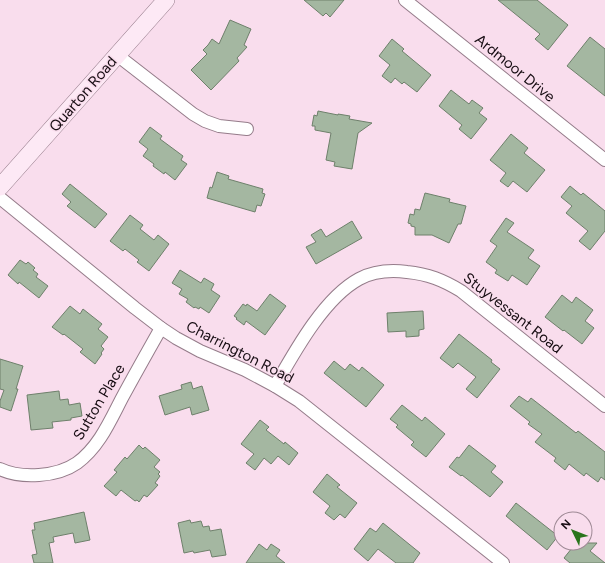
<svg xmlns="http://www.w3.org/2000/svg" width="605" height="563" font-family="Figtree,sans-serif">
<rect width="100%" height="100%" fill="#f9dded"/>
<g fill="#a4b7a1" stroke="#6e806b">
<path d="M304 0H344L330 17 326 13 323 16Z"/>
<path d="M498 0H537L568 25 548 50 535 39 540 34Z"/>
<path d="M230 20 251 29 244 45 247 47 237 58 239 61 211 90 191 70 207 54 203 50 208 45 212 39 219 44Z"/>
<path d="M590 37 605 49V96L567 66Z"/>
<path d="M392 39 404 49 402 51 431 75 417 92 404 82 402 84 395 78 391 83 382 76 390 65 379 56Z"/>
<path d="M451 90 469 104 472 100 483 108 479 113 487 119 471 139 459 129 462 125 439 106Z"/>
<path d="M318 111 338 115V114L350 116 349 119 372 123 358 133 352 169 334 166 335 162 326 160 331 133 315 130V126H312L314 115 317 116Z"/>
<path d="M150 127 162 136 160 139 183 156 181 160 187 164 175 180 165 172 164 174 153 166 154 164 143 156 148 149 139 142Z"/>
<path d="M511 134 528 148 524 153 545 170 527 192 513 181 508 187 500 181 506 173 490 160Z"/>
<path d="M217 172 229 176 228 179 263 189 262 193 265 194 261 206 257 205 255 212 207 198 210 187 212 188Z"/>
<path d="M70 184 107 214 95 228 67 206 71 202 62 194Z"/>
<path d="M570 186 581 195 583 193 605 211V231L590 250 579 241 588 231 566 213 572 206 561 197Z"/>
<path d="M425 193 450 199 449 202 466 206 461 224H458L449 243 432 235H415V227L411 226V224L408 223 410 214 414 215 415 209 420 210Z"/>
<path d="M130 215 143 225 140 229 154 240 158 235 169 244 149 271 137 262 139 260 125 249 123 251 110 241Z"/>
<path d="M506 218 514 223 507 232 534 250 528 258 540 266 527 285 512 275 508 281 495 273 497 270 486 262 497 246 490 241Z"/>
<path d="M352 221 362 238 316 264 306 247 316 242 311 235 321 229 326 237Z"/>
<path d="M20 260 26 264 28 262 35 268 33 270 38 274 36 277 48 286 39 298 19 282 18 284 8 275Z"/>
<path d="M180 270 201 283 204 278 214 284 211 290 220 296 209 313 200 307 199 309 195 307 194 308 186 302 188 299 179 294 182 289 172 283Z"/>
<path d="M270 294 286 306 265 335 246 321 244 325 236 319 237 318 234 316 243 304 246 306 247 304 257 311Z"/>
<path d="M562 295 572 303 576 297 593 310 585 321 594 328 582 344 564 330 563 331 545 317Z"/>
<path d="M70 306 80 314 83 309 102 324 98 329 108 337 101 346 104 349 101 353 102 354 95 364 80 352 83 349 64 334 63 335 52 327Z"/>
<path d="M423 311 424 329 419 330V336L406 337V331L388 332 387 313Z"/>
<path d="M459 334 492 360 491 362 500 369 477 398 466 389 476 377 458 363 453 368 440 358Z"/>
<path d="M0 359 23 366 16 389H18L11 411 0 407V401L4 390 0 389Z"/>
<path d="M334 361 345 370 350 364 359 371 362 367 384 385 366 407 324 373Z"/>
<path d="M191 382 193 389 202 386 209 410 192 415 190 407 165 415 159 396 182 389 181 385Z"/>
<path d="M59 391 60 400 68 399 69 405 80 403 82 416 71 418V420L52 422 53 428 31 430 27 395Z"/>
<path d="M519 396 528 402 531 398 576 433 578 431 605 452V480L601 477 598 482 586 473 584 476 569 464 565 470 554 461 556 458 535 442 542 434 528 424 530 422 510 406Z"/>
<path d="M402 405 422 421 425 417 445 434 426 457 411 445 414 442 396 427 398 425 390 419Z"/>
<path d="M260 420 269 427 266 430 284 444 285 442 298 453 289 465 278 456 271 464 264 458 255 470 246 463 254 454 241 444Z"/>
<path d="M139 445 143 449 145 447 160 460 154 467 160 472 158 474 160 476 155 483 158 485 147 497 144 495 139 502 137 500 135 501 121 490 116 496 104 486 117 472 114 470 125 457 127 459Z"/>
<path d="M469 445 496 466 491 472 503 482 490 497 462 475 461 476 449 467 457 457 459 458Z"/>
<path d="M327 474 340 485 337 487 357 503 345 518 340 514 334 520 325 513 330 506 313 492Z"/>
<path d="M516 503 558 536 547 550 506 516Z"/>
<path d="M84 512 90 540 75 543 73 533 53 537 54 542 49 543 53 563H34L32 555 37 554 32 530H35L34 523Z"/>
<path d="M190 520 191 523 201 521 203 527 209 526 210 531 221 529 226 555 212 557 210 550 194 553 193 551 184 553 178 523Z"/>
<path d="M383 523 420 553 413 563H396L378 549 368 561 354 549 370 528 376 532Z"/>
<path d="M576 543H597L590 551 605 563H570L564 558Z"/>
<path d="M259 544 267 550 271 544 280 550 276 556 285 563H246Z"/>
</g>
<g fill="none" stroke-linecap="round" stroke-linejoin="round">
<defs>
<g id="street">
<path d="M405 0 605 160"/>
<path d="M117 55 193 114 205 121 219 126 247 129"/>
<path d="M0 198 135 308 161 328 176 338 200 351 245 370 275 386 299 401 503 563"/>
<path d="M275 386C295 351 324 298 359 279 374 271 391 270 407 272 428 274 443 280 461 291L605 406"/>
<path d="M0 469C21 479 57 477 77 463 99 447 110 421 122 398 135 374 148 351 161 328"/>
</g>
<path id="secondary" d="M0 187 166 0"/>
</defs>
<use href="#street" stroke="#957c8a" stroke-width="14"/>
<use href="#secondary" stroke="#957c8a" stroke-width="18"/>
<use href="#street" stroke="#fff" stroke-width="12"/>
<use href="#secondary" stroke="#fde9f5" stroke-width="17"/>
</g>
<g text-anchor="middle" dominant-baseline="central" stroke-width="3" stroke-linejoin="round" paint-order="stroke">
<g font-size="15" fill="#160c12" stroke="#f9dded">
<text transform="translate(515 68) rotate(39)">Ardmoor Drive</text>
<text transform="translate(83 94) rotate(-49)">Quarton Road</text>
<text transform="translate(513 313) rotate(38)">Stuyvessant Road</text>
<text transform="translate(240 352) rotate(27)">Charrington Road</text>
<text transform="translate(99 402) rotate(-59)">Sutton Place</text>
</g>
</g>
<g transform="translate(573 531) rotate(313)"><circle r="19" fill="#f9dded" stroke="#9e8995"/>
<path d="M0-3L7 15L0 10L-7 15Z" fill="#29751c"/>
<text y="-6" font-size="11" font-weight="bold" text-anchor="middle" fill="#160c12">N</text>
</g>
</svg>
